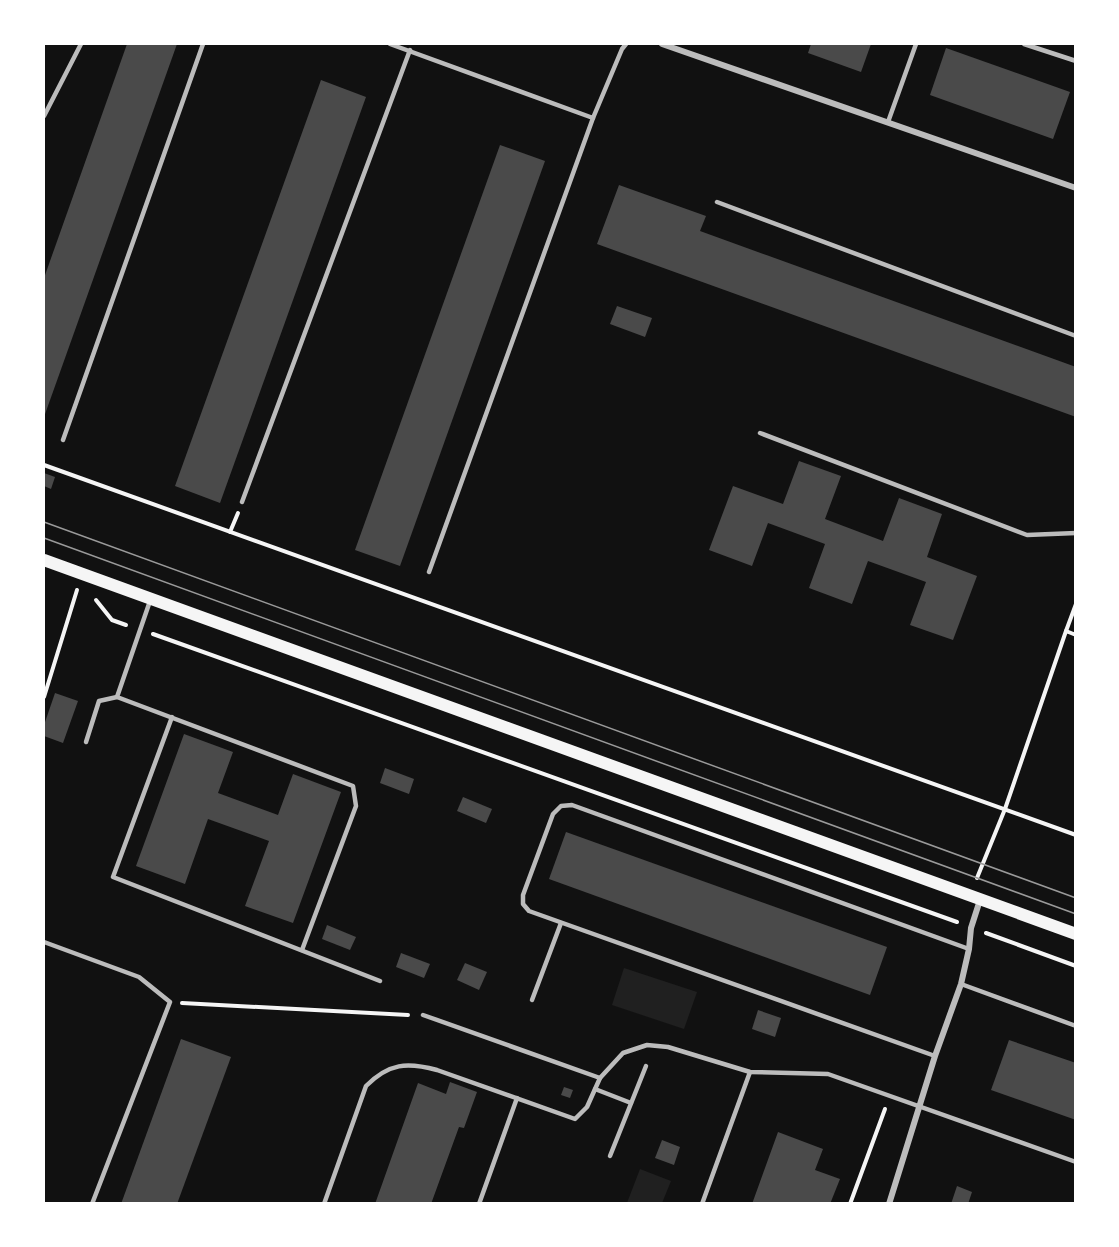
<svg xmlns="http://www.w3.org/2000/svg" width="1119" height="1247" font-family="'Golos Text',sans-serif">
<rect width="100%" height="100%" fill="#111"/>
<g fill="#202020">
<path d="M624 968 697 992 684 1029 612 1005Z"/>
<path d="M640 1169 671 1181 662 1203H627Z"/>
</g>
<g fill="#4a4a4a">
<path d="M127 44H177L44 417V278Z"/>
<path d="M811 44H871L861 72 808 53Z"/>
<path d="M946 48 1070 92 1053 139 930 95Z"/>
<path d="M321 80 366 97 220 503 175 486Z"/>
<path d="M500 145 545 161 400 566 355 550Z"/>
<path d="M619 185 706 216 700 231 1076 367V417L597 244Z"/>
<path d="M617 306 652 318 645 337 610 324Z"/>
<path d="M799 461 841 476 825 519 883 541 899 498 942 514 927 557 977 576 953 640 910 625 926 582 868 561 852 604 809 588 825 544 768 523 752 566 709 550 733 486 783 504Z"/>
<path d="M44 473 55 477 51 489 44 486Z"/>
<path d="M55 693 78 701 63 743 44 736V725Z"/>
<path d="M184 734 233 752 218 793 278 815 293 774 341 792 293 923 245 906 269 841 208 819 185 884 136 866Z"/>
<path d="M385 768 414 779 409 794 380 783Z"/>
<path d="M463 797 492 809 486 823 457 811Z"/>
<path d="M566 832 887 947 870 995 549 879Z"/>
<path d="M327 925 356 937 350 950 322 939Z"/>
<path d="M401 953 430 964 424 978 396 967Z"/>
<path d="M465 963 487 972 479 990 457 980Z"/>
<path d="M758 1010 781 1018 775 1037 752 1029Z"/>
<path d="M181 1039 231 1057 177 1204H121Z"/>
<path d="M1009 1040 1076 1063V1120L991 1090Z"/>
<path d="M450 1082 477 1092 464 1128 459 1127 431 1204H375L418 1083 446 1094Z"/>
<path d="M564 1087 573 1090 570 1098 561 1095Z"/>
<path d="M778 1132 823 1149 815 1170 840 1179 830 1204H752Z"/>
<path d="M662 1140 680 1147 674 1165 655 1158Z"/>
<path d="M957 1186 972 1192 968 1204H951Z"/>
</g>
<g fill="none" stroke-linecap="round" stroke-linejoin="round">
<g stroke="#f5f5f5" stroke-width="4">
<path d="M44 465 1076 835"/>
<path d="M230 532 238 513"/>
<path d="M96 600 112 620 126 625"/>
<path d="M1066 631 1076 604"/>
<path d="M153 634 957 922"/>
<path d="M44 697 77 590"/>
<path d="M977 878 1005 809 1066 631 1076 635"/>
<path d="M986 933 1076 966"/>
<path d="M182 1003 408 1015"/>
<path d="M850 1204 885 1109"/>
</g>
<g stroke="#bcbcbc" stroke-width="4.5">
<path d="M390 44 593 118 622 49 626 44"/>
<path d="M1024 44 1076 61"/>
<path d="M44 116 81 44"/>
<path d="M888 122 916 44"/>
<path d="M717 202 1076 336"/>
<path d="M760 433 1027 535 1076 533"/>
<path d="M63 440 203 44"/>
<path d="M242 502 410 50"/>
<path d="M429 572 593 118"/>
<path d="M150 601 117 697 353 786 356 806 302 950"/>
<path d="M172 717 113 877 380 981"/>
<path d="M86 742 99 701 117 697"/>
<path d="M44 942 139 977 170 1002 92 1204"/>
<path d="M961 984 1076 1026"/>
<path d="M532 1000 561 923"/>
<path d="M423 1015 600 1078"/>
<path d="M935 1056 529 911 523 904V895L553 814 561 806 572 805 969 949"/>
<path d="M595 1089 631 1103"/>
<path d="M610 1156 646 1066"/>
<path d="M324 1204 366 1086C389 1063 407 1062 437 1070L575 1119 587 1107 600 1078 623 1053 647 1045 668 1047 750 1072 828 1074 1076 1162"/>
<path d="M479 1204 517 1098"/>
<path d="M702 1204 750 1072"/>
</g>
<g stroke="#bcbcbc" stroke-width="6">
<path d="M662 44 1076 188"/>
<path d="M889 1204 935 1056 961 984 969 949 971 928 980 900"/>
</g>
<path stroke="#f5f5f5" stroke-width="12" d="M44 560 1076 934"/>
<g stroke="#9a9a9a" stroke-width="1.5">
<path d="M44 522 1076 898"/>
<path d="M44 538 1076 914"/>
</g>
</g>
<rect width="1119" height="1247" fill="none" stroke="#ffffff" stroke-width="90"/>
</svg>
